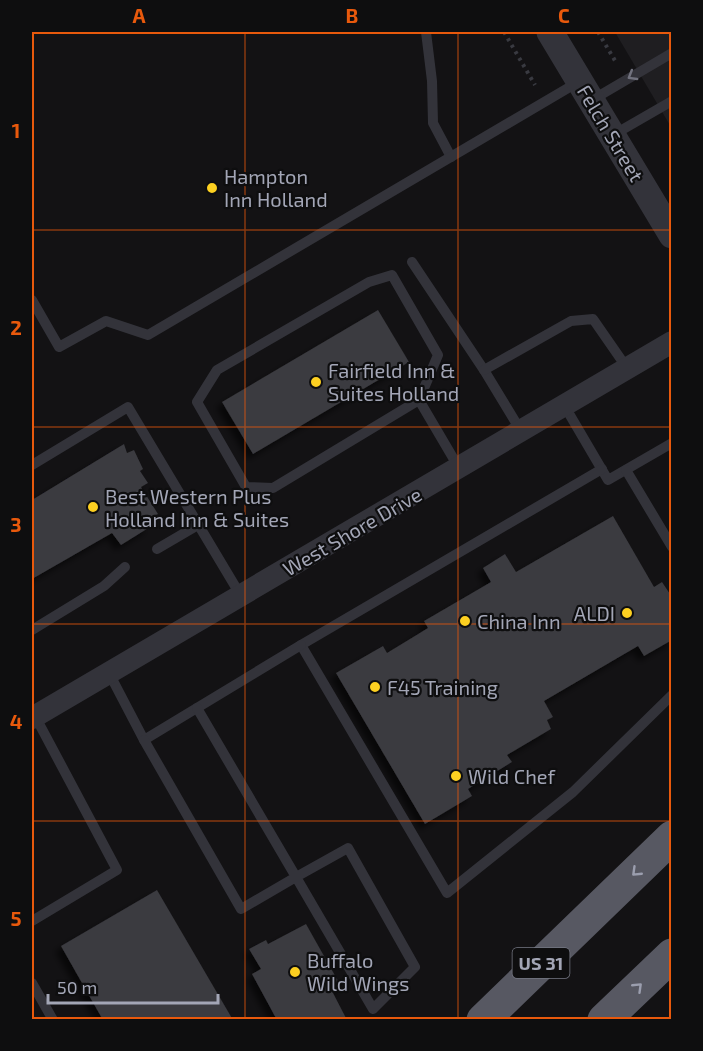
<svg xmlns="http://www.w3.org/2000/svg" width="703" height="1051" font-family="'Exo 2',sans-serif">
<defs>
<filter id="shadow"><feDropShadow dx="-5.5" dy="5.5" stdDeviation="3" flood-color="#0009"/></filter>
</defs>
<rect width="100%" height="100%" fill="#131214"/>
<path fill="#1f1e21" d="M615 32H671V127Z"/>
<g fill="#3a3a3f" filter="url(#shadow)">
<path d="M378 310 409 362 253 454 222 402Z"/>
<path d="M124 444 127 453 134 450 143 469 140 471 148 483 141 487 158 514 144 520 150 527 121 545 112 533 32 579V500Z"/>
<path d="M613 516 654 587 662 582 672 597V640L644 656 638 646 544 701 553 717 547 720 551 729 507 755 512 762 468 789 472 796 425 824 336 673 383 646 387 653 428 628 424 621 491 582 483 568 505 554 516 572Z"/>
<path d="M157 890 233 1020H103L61 946Z"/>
<path d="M306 924 342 988 333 993 347 1020H277L252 974 261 969 249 949 266 940 268 944Z"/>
</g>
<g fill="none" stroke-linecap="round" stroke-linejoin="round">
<g stroke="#393a41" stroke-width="4" stroke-dasharray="3 4.5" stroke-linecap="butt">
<path d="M504 32 535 85"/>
<path d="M598 32 617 64"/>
</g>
<g stroke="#33333a" stroke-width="10">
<path d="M426 32 432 81 433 123 451 157"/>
<path d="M592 100 672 53"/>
<path d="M613 135 672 101"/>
<path d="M412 262 484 370 521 431"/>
<path d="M32 300 59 347 106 321 148 335 580 81"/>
<path d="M484 370 571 321 593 319 627 368"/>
<path d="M419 400 273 488 246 487 197 402 217 370 369 282 392 275 438 355 419 400 459 468"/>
<path d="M564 405 608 480 672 443"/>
<path d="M32 465 128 407 241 596"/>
<path d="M602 469 301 645 447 893 573 792 672 695"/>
<path d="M626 470 672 547"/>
<path d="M157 549 198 525"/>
<path d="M32 630 104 586 125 567"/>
<path d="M109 673 144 740 301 645"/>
<path d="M144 740 241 909 296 877 373 1009 415 967 348 848 296 877 197 708"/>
<path d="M32 921 117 870 35 716"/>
<path d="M32 983 53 1020"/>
</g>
<path stroke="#33333a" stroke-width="22" d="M32 718 672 342"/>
<path stroke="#33333a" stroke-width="27" d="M550 32 672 235"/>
<g stroke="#575862" stroke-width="33">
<path d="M483 1020 672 837"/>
<path d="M604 1020 672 955"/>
</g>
</g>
<defs><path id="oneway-chevron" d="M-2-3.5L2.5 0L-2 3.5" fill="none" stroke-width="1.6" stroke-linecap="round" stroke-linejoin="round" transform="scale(1.5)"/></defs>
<use stroke="#71727e" href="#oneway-chevron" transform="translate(632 76) rotate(149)"/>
<g stroke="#9b9eae">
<use href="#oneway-chevron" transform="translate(636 872) rotate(136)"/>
<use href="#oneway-chevron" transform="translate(638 987) rotate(-44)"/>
</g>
<path fill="none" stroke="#e8590c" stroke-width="1.5" stroke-opacity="0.55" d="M245 32V1020M458 32V1020M32 230H672M32 427H672M32 624H672M32 821H672"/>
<g fill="#fdd021" stroke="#0e0e0f" stroke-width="2">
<circle cx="212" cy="188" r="6"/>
<circle cx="316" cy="382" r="6"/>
<circle cx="93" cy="507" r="6"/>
<circle cx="627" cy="613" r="6"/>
<circle cx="465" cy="621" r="6"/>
<circle cx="375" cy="687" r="6"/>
<circle cx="456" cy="776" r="6"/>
<circle cx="295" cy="972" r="6"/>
</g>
<g text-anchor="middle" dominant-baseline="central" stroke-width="4.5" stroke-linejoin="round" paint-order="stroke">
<rect fill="#0e0e0f" stroke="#767884" stroke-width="1.5" x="512.5" y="948" width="57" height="30" rx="4.5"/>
<g font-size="18" font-weight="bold" fill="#a3a6b6">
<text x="541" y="963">US 31</text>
</g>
<g font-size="20" fill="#a3a6b6" stroke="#0e0e0f">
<text transform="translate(611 133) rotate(59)">Felch Street</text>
<text transform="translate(352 531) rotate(-30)">West Shore Drive</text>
</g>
<g font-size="20" fill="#a3a6b6" stroke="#0e0e0f" text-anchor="start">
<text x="224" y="176">Hampton<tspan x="224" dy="23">Inn Holland</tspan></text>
<text x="328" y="370">Fairfield Inn &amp;<tspan x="328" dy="23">Suites Holland</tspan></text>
<text x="105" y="496">Best Western Plus<tspan x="105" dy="23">Holland Inn &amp; Suites</tspan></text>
<text x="615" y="613" text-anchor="end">ALDI</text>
<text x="477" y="621">China Inn</text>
<text x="387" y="687">F45 Training</text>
<text x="468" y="776">Wild Chef</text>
<text x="307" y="960">Buffalo<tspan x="307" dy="23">Wild Wings</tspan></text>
</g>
</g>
<rect width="703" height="1051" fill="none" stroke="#0e0e0f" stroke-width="66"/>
<path d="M48 994v9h170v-9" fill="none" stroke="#a3a6b6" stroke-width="3"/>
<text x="57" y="994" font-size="18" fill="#a3a6b6" stroke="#0e0e0f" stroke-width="4.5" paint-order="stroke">50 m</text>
<rect x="33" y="33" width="637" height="985" fill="none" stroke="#e8590c" stroke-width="2"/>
<g font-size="20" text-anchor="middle" font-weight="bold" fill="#e8590c">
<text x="139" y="23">A</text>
<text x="352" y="23">B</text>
<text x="564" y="23">C</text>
<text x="16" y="138">1</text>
<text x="16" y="335">2</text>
<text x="16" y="532">3</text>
<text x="16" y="729">4</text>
<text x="16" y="926">5</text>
</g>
</svg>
